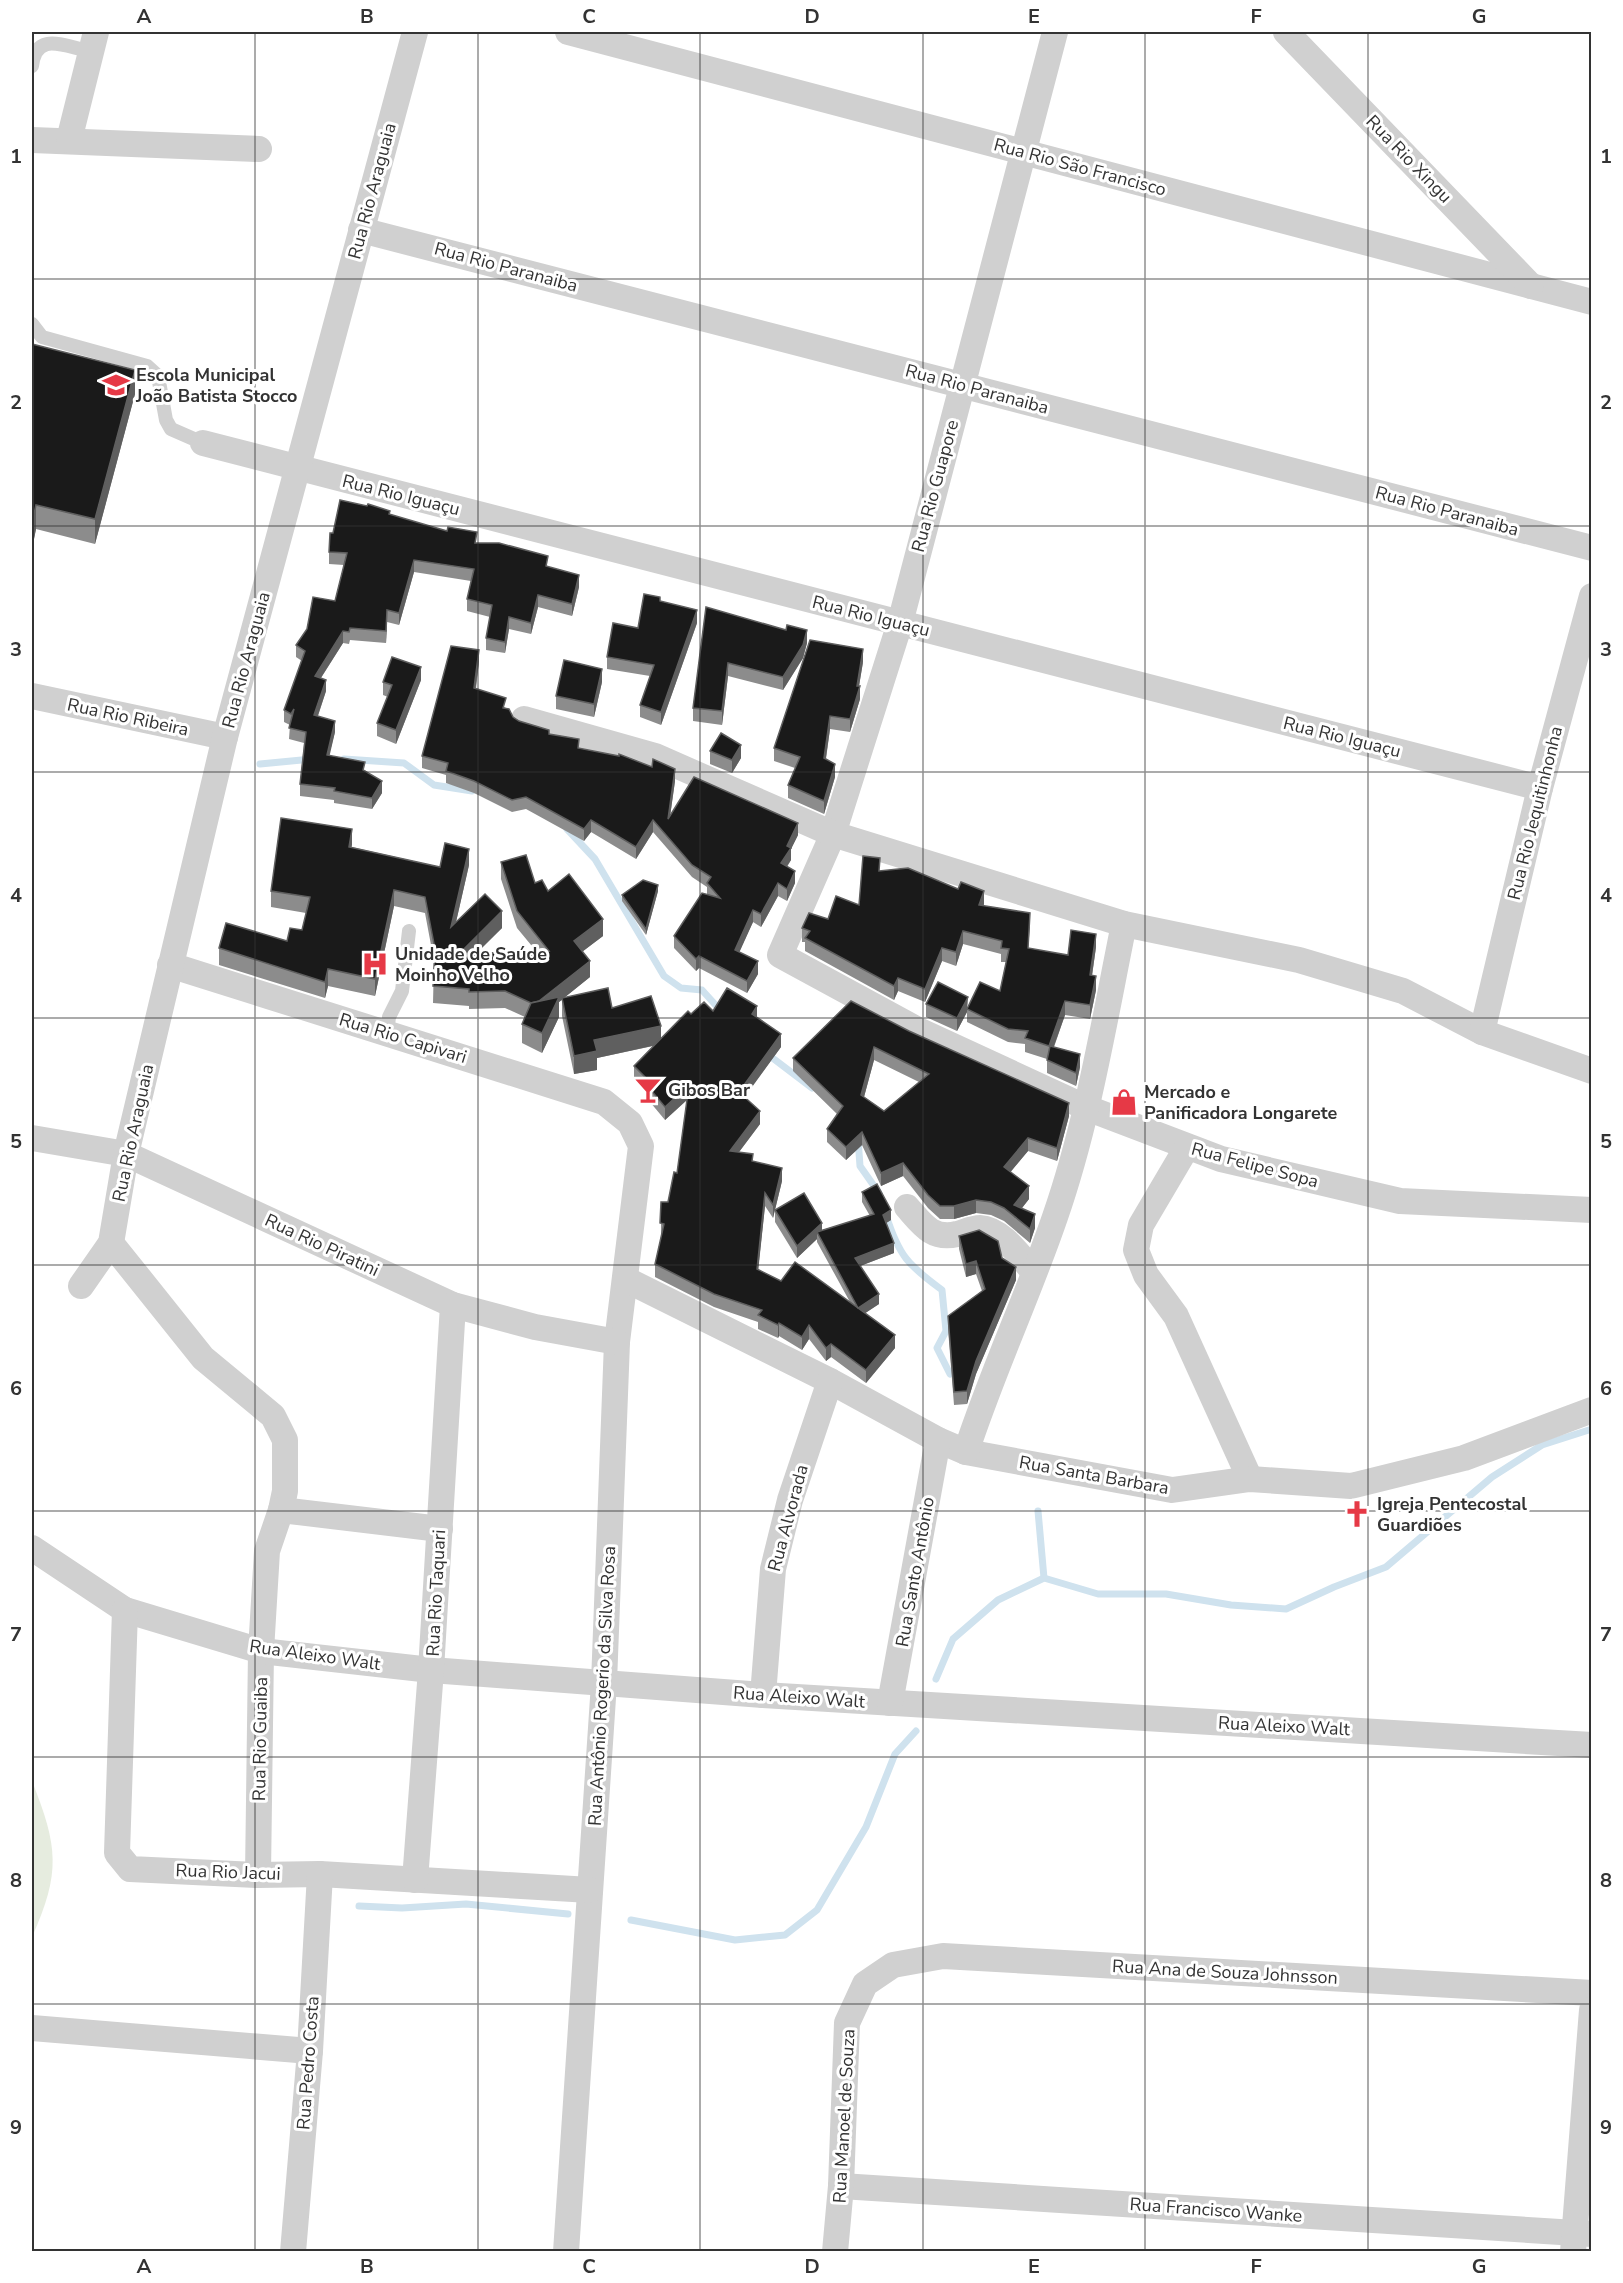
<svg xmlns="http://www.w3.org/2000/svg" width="1623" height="2283" font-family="'Nunito Sans',sans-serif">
<rect width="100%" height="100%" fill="#fff"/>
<path fill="#e6ecdf" d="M32 1781C58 1847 61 1872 32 1937Z"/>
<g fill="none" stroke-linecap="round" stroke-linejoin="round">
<g stroke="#cfe2ee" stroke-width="7">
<path d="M344 759 404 763 434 785 472 791"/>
<path d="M260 764 312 759"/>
<path d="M567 829 595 859 664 976 681 988 702 990 721 1011"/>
<path d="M766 1053 812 1088"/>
<path d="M858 1139 860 1166 879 1193"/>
<path d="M886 1215C899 1256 908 1265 942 1290L946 1331 937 1348 950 1374"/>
<path d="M1038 1511 1044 1578"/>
<path d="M936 1679 953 1639 998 1600 1044 1578 1098 1594H1166L1231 1605 1286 1609 1334 1587 1386 1567 1492 1477 1542 1445 1592 1429"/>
<path d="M359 1906 402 1908 466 1904 568 1914"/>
<path d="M631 1920 735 1940 785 1935 817 1910 866 1827 895 1754 916 1731"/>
</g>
<g stroke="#d0d0d0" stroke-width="14">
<path d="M32 66C36 30 65 47 90 51"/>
<path d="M32 324 42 337 147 366 158 376 166 420 171 429 203 443"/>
<path d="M387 1034 389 1017 402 991 409 931"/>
</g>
<g stroke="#d0d0d0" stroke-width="26">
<path d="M568 32 1592 302"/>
<path d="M1055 32 900 623 833 834 780 955 916 1029 1087 1108 1221 1159 1400 1201 1592 1210"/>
<path d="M1286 32 1531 286"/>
<path d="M32 140 259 149"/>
<path d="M69 140 96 32"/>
<path d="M361 230 1592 548"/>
<path d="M203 443 1540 788"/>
<path d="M32 696 225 737"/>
<path d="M524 719 655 756 833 834 1124 924 1299 960 1403 991 1482 1032 1592 1071"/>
<path d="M170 965 604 1102 630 1123 641 1146 617 1342 604 1683 566 2252"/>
<path d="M1482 1032 1540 788 1592 596"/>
<path d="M32 1138 126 1154 453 1305 535 1327 617 1342"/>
<path d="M1187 1147 1141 1225 1136 1250 1146 1275 1176 1316 1250 1479"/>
<path d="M907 1207C922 1224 932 1240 957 1234 964 1232 973 1228 980 1228 1002 1229 1021 1258 1034 1272"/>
<path d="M111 1243 203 1358 273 1416 285 1440V1491L281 1510 267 1551 261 1651 258 1875"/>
<path d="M625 1279 830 1381 938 1440 966 1452 1172 1490 1250 1479 1351 1486 1464 1458 1592 1410"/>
<path d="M81 1286 111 1243 126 1154 225 737 415 32"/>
<path d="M966 1452C992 1372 1028 1296 1055 1217 1088 1122 1104 1022 1124 924"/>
<path d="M281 1510 440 1529"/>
<path d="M32 1548 125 1610 261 1651 431 1670 763 1695 1592 1745"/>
<path d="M125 1610 117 1853 130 1869 258 1875 320 1874 590 1890"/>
<path d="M763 1695 773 1569 790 1500 830 1381"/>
<path d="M890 1703 938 1440"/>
<path d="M415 1880 431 1670 453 1305"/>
<path d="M32 2028 310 2051"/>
<path d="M841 2186 1592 2234"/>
<path d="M293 2252 310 2051 320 1874"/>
<path d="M835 2252 841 2186 847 2023 865 1984 893 1965 943 1956 1592 1993"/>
<path d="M1573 2252 1592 2010"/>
</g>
</g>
<g fill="#8c8c8c" fill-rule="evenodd">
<path d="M32 344 135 394 95 544 36 529 34 539 32 538Z"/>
<path d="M390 514 548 567 579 587 572 616 538 607 531 634 509 629 505 653 486 650V638L490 617 467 611V599L471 581 414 572 399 625 387 622 386 643 350 640 349 644 343 643 321 678 326 691 318 716 335 732 329 755 365 770 382 793 372 809 334 803V800L300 796V784L304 743 289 739 290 725 284 722V710L302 661 296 657V645L335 601 344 565 329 564V552L333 533Z"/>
<path d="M660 601 697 623 661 725 640 717V705L650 676 607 669V657L638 628Z"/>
<path d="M706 607 807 643 803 658 783 690 728 676 722 725 693 721V708Z"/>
<path d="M479 662 476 689 506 708 513 717 519 721 549 734 579 748 675 781 670 816 798 835 791 849V860L787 867 795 883 787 901 778 896 761 927 753 922 739 952 758 974 747 993 699 968 696 971 674 948V936L707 894V887L692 877 653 832 636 859 591 832 584 841 526 809 512 812 474 793 446 783V775L422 768V756Z"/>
<path d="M863 662 859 686 860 699 850 732 830 729 826 759 835 777 824 814 788 798V785L795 768 774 761V748Z"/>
<path d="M421 680 396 744 377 736V723L388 697 383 695V682Z"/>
<path d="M602 682 594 717 556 709V696Z"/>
<path d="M710 751 741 758 732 773 710 764Z"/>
<path d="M352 847 440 867 469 865 456 922 502 928 477 953 536 951 517 928 501 879V862L548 891 603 936 583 951 590 977 565 997 612 1008 661 1038 691 1014 713 1011 757 1017 781 1047 744 1097 760 1124 739 1152 753 1161 782 1181 773 1218 765 1206 758 1270 781 1281 850 1302 817 1242V1239L797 1258 775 1222V1210L822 1230 870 1216 862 1202V1192L891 1220 886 1223 894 1253 860 1266 879 1304 865 1313 895 1348 866 1383 831 1357 826 1361 809 1339 802 1350 779 1336 778 1338 758 1329V1322L714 1307 655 1277V1264L661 1237V1202H668L677 1173 687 1100 665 1120 650 1102V1095L634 1079V1066L653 1046 597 1058V1070L574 1074 562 1016V1000L559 1002V1017L542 1053 522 1043V1024L525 1017 505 1008 469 1009V1006L433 1003 434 961 425 913 394 906 375 996 328 986 325 998 219 965V948L287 941 302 930 306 913 271 907V891Z"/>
<path d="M880 871 984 904 983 906 1030 927 1028 949 1068 955 1096 947 1092 976 1096 990 1090 1019 1065 1015 1054 1047 1080 1067 1076 1086 1047 1073V1059L1025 1052V1044L1008 1042 967 1022V1012L957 1031 926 1017V1004L968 1007 1000 991 1006 962H1001V954L963 944 956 966 942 961 925 1002 898 991 894 1000 805 951V942H802V928L828 919 859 905Z"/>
<path d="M658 891 646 935 622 901V895Z"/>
<path d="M851 1001 1069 1116 1057 1161 1028 1151 1010 1172 1029 1199 1022 1208 1035 1228 1030 1243 1004 1221 991 1215 976 1213 954 1219H940L928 1208 903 1176 881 1186 862 1145 846 1160 827 1142V1129L837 1114 793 1071V1058ZM874 1060 919 1082 884 1111 864 1097Z"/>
<path d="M959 1236 1002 1258 1016 1280 976 1374 967 1404 954 1405 948 1329V1316L982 1291 976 1274 966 1277 959 1249Z"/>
</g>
<g fill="#5f5f5f">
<path d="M135 370V394L95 544V519Z"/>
<path d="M36 505V529L34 539V514Z"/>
<path d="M414 560V572L399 625V613Z"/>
<path d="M579 575V587L572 616V604Z"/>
<path d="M538 595V607L531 634V623Z"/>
<path d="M387 610V622L386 643V631Z"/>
<path d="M697 610V623L661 725V712Z"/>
<path d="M509 617V629L505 653V642Z"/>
<path d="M807 630V643L803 658 783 690V677Z"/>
<path d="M343 631V643L315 687V676Z"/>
<path d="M863 649V662L858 692 860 686V699L850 732V719L857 686Z"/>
<path d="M479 650V662L474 700V688Z"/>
<path d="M728 663V676L722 725V711Z"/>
<path d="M421 667V680L396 744V730Z"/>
<path d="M602 669V682L594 717V704Z"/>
<path d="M326 680V691L314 727V715Z"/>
<path d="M830 716V729L824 771V758Z"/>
<path d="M335 721V732L327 767V755Z"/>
<path d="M741 745V758L732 773V760Z"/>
<path d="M835 764V777L824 814V801Z"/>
<path d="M675 769V781L668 831V819Z"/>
<path d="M382 781V793L372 809V798Z"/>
<path d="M591 820V832L584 841V829Z"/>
<path d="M653 820V832L636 859V847Z"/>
<path d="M798 823V835L791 849V860L781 875V863L787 846Z"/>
<path d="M352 829V845L349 863V847Z"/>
<path d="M469 849V865L451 944V927Z"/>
<path d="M795 871V883L787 901V889Z"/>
<path d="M778 883V896L761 927V914Z"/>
<path d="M658 885V891L646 935V929Z"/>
<path d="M394 890V906L375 996V979Z"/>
<path d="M984 891V904L979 918V905Z"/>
<path d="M753 910V922L735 962V950Z"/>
<path d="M502 911V928L459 970V954Z"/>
<path d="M603 919V936L574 958V941Z"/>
<path d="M963 931V944L956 966V952Z"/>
<path d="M1096 934V947L1090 989V975Z"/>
<path d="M942 948V961L925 1002V989Z"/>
<path d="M699 956V968L696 971V959Z"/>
<path d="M590 961V977L559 1002V1017L542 1053V1033L535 1005Z"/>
<path d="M758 961V974L747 993V981Z"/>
<path d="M328 969V986L325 998V982Z"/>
<path d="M1096 976V990L1090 1019V1005Z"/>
<path d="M898 978V991L894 1000V986Z"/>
<path d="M968 997 967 1012 957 1031V1018Z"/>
<path d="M1065 1001V1015L1049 1060V1046Z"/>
<path d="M757 1006V1019L752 1014Z"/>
<path d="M661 1026V1044L597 1058V1070L574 1074V1056L594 1040Z"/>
<path d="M781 1034V1047L739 1105V1092Z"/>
<path d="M874 1047V1060L861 1108V1095Z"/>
<path d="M1080 1054V1067L1076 1086V1073Z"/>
<path d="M689 1085V1098L665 1120V1107Z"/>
<path d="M1069 1103V1116L1057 1161V1148Z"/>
<path d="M760 1111V1124L730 1164V1151Z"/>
<path d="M862 1132V1145L846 1160V1147Z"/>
<path d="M1028 1138V1151L1004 1180V1167Z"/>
<path d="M903 1163V1176L881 1186V1173Z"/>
<path d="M782 1168V1181L773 1218V1205Z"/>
<path d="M1029 1186V1199L1014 1218V1205Z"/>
<path d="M765 1193V1206L757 1282V1269Z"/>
<path d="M976 1200V1213L954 1219V1206Z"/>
<path d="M891 1210V1220L883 1225V1215Z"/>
<path d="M1035 1214V1228L1030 1243V1229Z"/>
<path d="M822 1223V1235L817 1232V1239L797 1258V1246Z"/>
<path d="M894 1243V1253L855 1268V1258Z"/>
<path d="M976 1261V1274L966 1277V1264Z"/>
<path d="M1016 1267V1280L976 1374 967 1404V1391L976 1361Z"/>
<path d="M879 1294V1304L858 1318V1308Z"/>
<path d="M779 1323V1336L778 1338V1325Z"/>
<path d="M809 1325V1339L802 1350V1337Z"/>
<path d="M895 1335V1348L866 1383V1370Z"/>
<path d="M831 1344V1357L826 1361V1348Z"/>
</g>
<g fill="#1a1a1a" stroke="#5f5f5f" stroke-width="1.5" fill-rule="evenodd">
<path d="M32 344 135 370 95 519 36 505 34 514H32Z"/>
<path d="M340 500 367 506 368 504 390 511 389 514 447 531 448 527 477 532 475 543H499L548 556 546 566 579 575 572 604 538 595 531 623 509 617 505 642 486 638 492 605 467 599 474 569 414 560 399 613 387 610 386 631 350 628 349 632 343 631 315 676 326 680 314 715 335 721 327 755 365 762 363 770 382 781 372 798 334 791 335 788 300 784 306 732 289 728 294 709 291 714 284 710 305 651 296 645 307 629 313 597 335 601 347 553 329 552 330 533H333Z"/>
<path d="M644 594 660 597V601L697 610 661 712 640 705 654 665 607 657 613 623 638 628Z"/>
<path d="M706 607 786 630 787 625 807 630 803 645 783 677 728 663 722 711 693 708Z"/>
<path d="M810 640 863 649 857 686H860L850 719 830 716 824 758 835 764 824 801 788 785 800 757 774 748Z"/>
<path d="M451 646 479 650 474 688 506 698 503 708 509 709 513 717 519 721 549 730V734L579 739 578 748 619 756V754L652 767 653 759 675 769 668 819 694 777 798 823 787 846 791 848 781 863 795 871 787 889 778 883 761 914 753 910 735 950 758 961 747 981 699 956 696 959 674 936 702 893 720 898 707 883 711 877 692 865 653 820 636 847 591 820 584 829 526 797 512 800 474 781 446 771 448 763 422 756Z"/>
<path d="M392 657 421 667 396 730 377 723 392 685 383 682Z"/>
<path d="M564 660 602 669 594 704 556 696Z"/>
<path d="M721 733 741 745 732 760 710 751Z"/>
<path d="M281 818 352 829 349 847 440 867 445 843 469 849 451 927 485 894 502 911 459 954 549 951 517 911 501 862 526 855 535 883 542 880 548 891 569 874 603 919 574 941 590 961 539 1001 531 1003 505 991 469 992V989L433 986 435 949 425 897 394 890 375 979 328 969 325 982 219 948 226 923 287 941 290 928 302 930 310 897 271 891Z"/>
<path d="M863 856 880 858 879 871 908 868 958 889 961 882 984 891 979 905 1030 913 1028 948 1068 955 1071 930 1096 934 1090 975 1096 976 1090 1005 1065 1001 1049 1046 1025 1038 1028 1031 1008 1029 967 1009 980 982 1000 991 1009 949 1001 948 1002 941 963 931 956 952 942 948 925 989 898 978 894 986 805 938 810 931 802 928 809 913 828 919 836 896 859 905Z"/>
<path d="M643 880 658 885 646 929 622 895Z"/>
<path d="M938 982 968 997 957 1018 926 1004Z"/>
<path d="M608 988 612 1008 651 996 661 1026 594 1040 597 1051 574 1056 562 998Z"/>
<path d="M727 988 757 1006 752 1014 781 1034 739 1092 760 1111 730 1151 753 1154 752 1161 782 1168 773 1205 765 1193 757 1269 781 1281 795 1262 895 1335 866 1370 831 1344 826 1348 809 1325 802 1337 779 1323 778 1325 758 1315 762 1310 714 1294 655 1264 664 1224 660 1223 661 1202H668L674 1172 677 1173 689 1085 665 1107 650 1089 654 1086 634 1066 688 1011 691 1014 704 1002 713 1011Z"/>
<path d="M559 997 542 1033 522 1024 531 1003Z"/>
<path d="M851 1001 909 1031 1069 1103 1057 1148 1028 1138 1004 1167 1029 1186 1014 1205 1035 1214 1030 1229 1004 1208 991 1202 976 1200 954 1206H940L928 1195 903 1163 881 1173 862 1132 846 1147 827 1129 843 1106 793 1058ZM874 1047 929 1074 884 1111 861 1095Z"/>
<path d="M1050 1046 1080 1054 1076 1073 1047 1060Z"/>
<path d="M877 1184 891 1210 883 1215 894 1243 855 1258 879 1294 858 1308 817 1232 874 1214 862 1192Z"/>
<path d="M804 1193 822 1223 797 1246 775 1210Z"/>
<path d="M979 1230 998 1241 1002 1258 1016 1267 976 1361 967 1391 954 1392 948 1316 985 1289 976 1261 966 1264 959 1236Z"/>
</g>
<path fill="none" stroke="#333" stroke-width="1.5" stroke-opacity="0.55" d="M255 32V2252M478 32V2252M700 32V2252M923 32V2252M1145 32V2252M1368 32V2252M32 279H1592M32 526H1592M32 772H1592M32 1018H1592M32 1265H1592M32 1511H1592M32 1757H1592M32 2004H1592"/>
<defs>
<symbol id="school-bare" viewBox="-9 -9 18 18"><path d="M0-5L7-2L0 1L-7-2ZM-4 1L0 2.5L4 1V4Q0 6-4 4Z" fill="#e63946" stroke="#fff" stroke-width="2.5" paint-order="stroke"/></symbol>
<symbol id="hospital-bare" viewBox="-9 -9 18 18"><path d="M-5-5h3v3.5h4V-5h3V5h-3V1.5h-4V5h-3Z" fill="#e63946" stroke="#fff" stroke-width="2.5" paint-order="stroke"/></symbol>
<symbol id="bar-bare" viewBox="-9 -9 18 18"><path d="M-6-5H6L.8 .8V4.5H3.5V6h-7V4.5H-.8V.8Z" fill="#e63946" stroke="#fff" stroke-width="2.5" paint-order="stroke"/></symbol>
<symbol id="shop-bare" viewBox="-9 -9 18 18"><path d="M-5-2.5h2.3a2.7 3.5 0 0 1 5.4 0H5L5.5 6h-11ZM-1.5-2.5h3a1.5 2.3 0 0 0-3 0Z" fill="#e63946" stroke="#fff" stroke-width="2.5" paint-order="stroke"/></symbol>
<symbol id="church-bare" viewBox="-9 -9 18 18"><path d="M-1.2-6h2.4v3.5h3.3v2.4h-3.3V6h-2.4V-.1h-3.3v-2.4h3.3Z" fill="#e63946" stroke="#fff" stroke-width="2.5" paint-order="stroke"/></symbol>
</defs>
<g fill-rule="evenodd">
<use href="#school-bare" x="97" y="366" width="38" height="38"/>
<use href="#hospital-bare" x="356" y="945" width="38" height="38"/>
<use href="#bar-bare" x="629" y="1071" width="38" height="38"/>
<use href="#shop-bare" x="1105" y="1083" width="38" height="38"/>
<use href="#church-bare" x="1338" y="1495" width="38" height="38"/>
</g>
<g text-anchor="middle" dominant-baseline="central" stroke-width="6" stroke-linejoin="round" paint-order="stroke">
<g font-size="18" fill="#333" stroke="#fff">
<text transform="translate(1409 159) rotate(46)">Rua Rio Xingu</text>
<text transform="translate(1080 167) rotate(15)">Rua Rio São Francisco</text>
<text transform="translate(372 191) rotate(-75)">Rua Rio Araguaia</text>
<text transform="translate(506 267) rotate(15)">Rua Rio Paranaiba</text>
<text transform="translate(977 389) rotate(15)">Rua Rio Paranaiba</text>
<text transform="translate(935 486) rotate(-75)">Rua Rio Guapore</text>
<text transform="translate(401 495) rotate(14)">Rua Rio Iguaçu</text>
<text transform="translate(1447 511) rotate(15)">Rua Rio Paranaiba</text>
<text transform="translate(871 616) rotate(14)">Rua Rio Iguaçu</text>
<text transform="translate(246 660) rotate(-75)">Rua Rio Araguaia</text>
<text transform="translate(128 717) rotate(12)">Rua Rio Ribeira</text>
<text transform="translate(1342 737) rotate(14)">Rua Rio Iguaçu</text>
<text transform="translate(1535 813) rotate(-76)">Rua Rio Jequitinhonha</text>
<text transform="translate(403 1038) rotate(17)">Rua Rio Capivari</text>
<text transform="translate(133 1133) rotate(-78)">Rua Rio Araguaia</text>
<text transform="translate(1255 1165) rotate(15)">Rua Felipe Sopa</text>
<text transform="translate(322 1245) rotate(25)">Rua Rio Piratini</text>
<text transform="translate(1094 1475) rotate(10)">Rua Santa Barbara</text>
<text transform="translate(788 1518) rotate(-75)">Rua Alvorada</text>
<text transform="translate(915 1572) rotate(-80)">Rua Santo Antônio</text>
<text transform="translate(436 1593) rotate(-87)">Rua Rio Taquari</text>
<text transform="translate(315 1655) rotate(8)">Rua Aleixo Walt</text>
<text transform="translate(602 1686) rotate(-87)">Rua Antônio Rogerio da Silva Rosa</text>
<text transform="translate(799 1697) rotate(4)">Rua Aleixo Walt</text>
<text transform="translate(1284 1726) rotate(3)">Rua Aleixo Walt</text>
<text transform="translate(260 1739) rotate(-89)">Rua Rio Guaiba</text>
<text transform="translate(228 1872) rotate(2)">Rua Rio Jacui</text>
<text transform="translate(1225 1972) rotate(3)">Rua Ana de Souza Johnsson</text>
<text transform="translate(308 2063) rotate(-86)">Rua Pedro Costa</text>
<text transform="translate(844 2116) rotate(-87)">Rua Manoel de Souza</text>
<text transform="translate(1216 2210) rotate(4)">Rua Francisco Wanke</text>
</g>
<g font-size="18" font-weight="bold" fill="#333" stroke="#fff" text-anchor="start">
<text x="136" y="375">Escola Municipal<tspan x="136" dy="21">João Batista Stocco</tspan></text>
<text x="395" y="954">Unidade de Saúde<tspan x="395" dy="21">Moinho Velho</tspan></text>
<text x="668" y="1090">Gibos Bar</text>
<text x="1144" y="1092">Mercado e<tspan x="1144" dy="21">Panificadora Longarete</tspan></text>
<text x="1377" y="1504">Igreja Pentecostal<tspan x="1377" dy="21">Guardiões</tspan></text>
</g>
</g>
<rect width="1623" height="2283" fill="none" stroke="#ffffff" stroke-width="66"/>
<rect x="33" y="33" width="1557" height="2217" fill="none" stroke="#333" stroke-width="2"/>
<g font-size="20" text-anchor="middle" font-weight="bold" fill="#333">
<text x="144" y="23">A</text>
<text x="367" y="23">B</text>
<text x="589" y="23">C</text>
<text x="812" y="23">D</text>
<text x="1034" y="23">E</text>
<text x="1256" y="23">F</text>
<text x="1479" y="23">G</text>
<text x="16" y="163">1</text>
<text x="1606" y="163">1</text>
<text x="16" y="409">2</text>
<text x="1606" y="409">2</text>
<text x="16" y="656">3</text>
<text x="1606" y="656">3</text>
<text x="16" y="902">4</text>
<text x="1606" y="902">4</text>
<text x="16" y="1148">5</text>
<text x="1606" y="1148">5</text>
<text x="16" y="1395">6</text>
<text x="1606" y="1395">6</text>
<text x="16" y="1641">7</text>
<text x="1606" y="1641">7</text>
<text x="16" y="1887">8</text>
<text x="1606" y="1887">8</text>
<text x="16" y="2134">9</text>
<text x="1606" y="2134">9</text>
<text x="144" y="2273">A</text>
<text x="367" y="2273">B</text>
<text x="589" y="2273">C</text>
<text x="812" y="2273">D</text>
<text x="1034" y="2273">E</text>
<text x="1256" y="2273">F</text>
<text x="1479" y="2273">G</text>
</g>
</svg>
